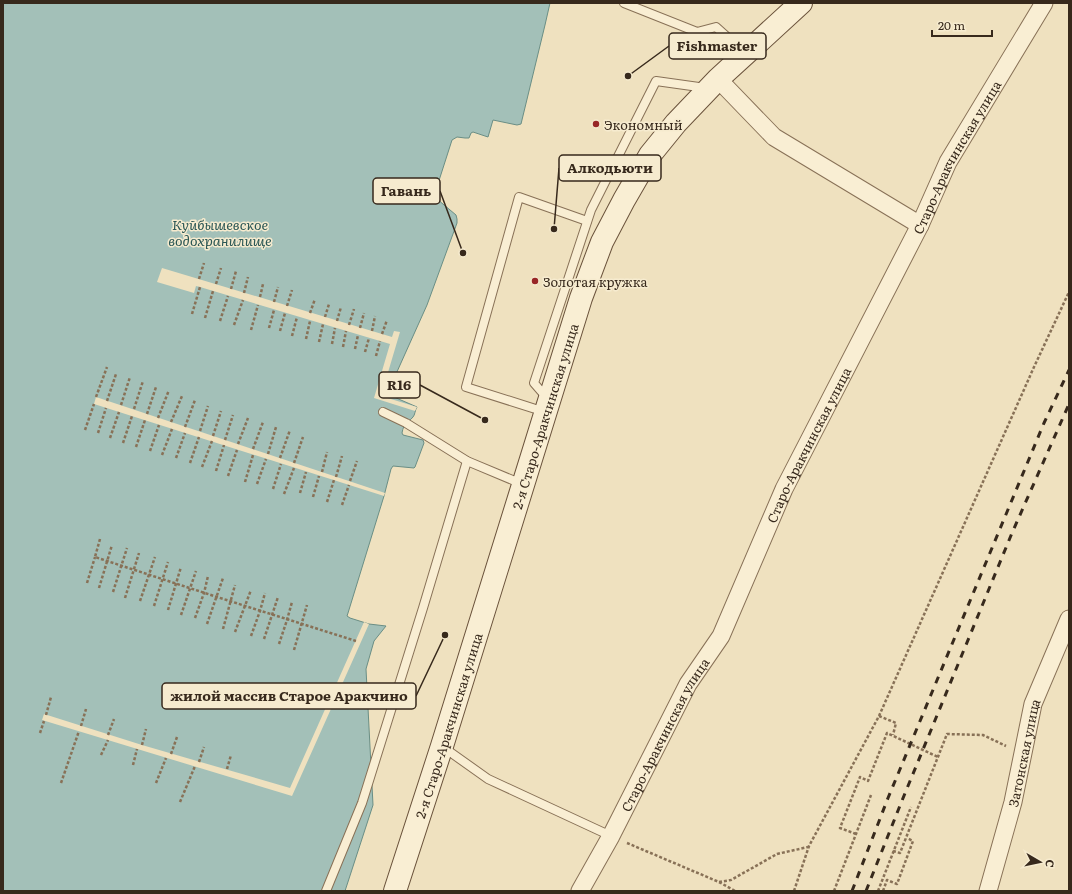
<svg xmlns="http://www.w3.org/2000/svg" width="1072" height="894" font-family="Literata,serif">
<rect width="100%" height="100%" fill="#efe1bf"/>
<path fill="#a3c0b8" stroke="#6a8e85" d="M3 3H550L545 25 521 124 517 125 493 120 488 137 473 132 471 133 469 138H465L457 137 452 140 435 193V196L437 199 456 215 457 219V223L427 305 387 394 417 407C415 410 415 415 413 417 407 424 404 422 402 433L403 435 423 440 424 443 415 467 414 468 393 466 391 469 384 496 348 613 347 616 350 618 369 624 386 626 374 641 366 669 373 805 345 891H3Z"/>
<g fill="#efe1bf">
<path d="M162 268 392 337 394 331 400 332 381 396 417 407 415 411 374 398 390 344 200 287 196 286 194 293 157 282Z"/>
<path d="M96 397 385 493 384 496 94 404Z"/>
<path d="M364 622 369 624 292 796 42 720 44 714 142 745 290 788Z"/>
</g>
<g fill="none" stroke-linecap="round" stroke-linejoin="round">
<defs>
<g id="service">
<path d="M624 3 697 32 716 27 745 53"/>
<path d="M547 398 534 383 591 210 656 81 706 88"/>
<path d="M383 412 406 423 467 461 522 484"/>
<path d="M545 412 466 387 519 197 587 221"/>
<path d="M443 747 488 779 611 836"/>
<path d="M326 891 362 803 423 608 467 461"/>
</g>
<g id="minor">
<path d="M718 79 774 137 920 225"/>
<path id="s1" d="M580 891 611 836 688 684 721 636 784 489 920 225 948 162 1044 3"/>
<path id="s2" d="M988 891 1013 802 1033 704 1069 619"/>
</g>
<g id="secondary">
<path id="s3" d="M395 891 442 746 581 298 602 242 624 200 650 155 676 123 718 79 801 3"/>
</g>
</defs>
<use href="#service" stroke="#887157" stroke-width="10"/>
<use href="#minor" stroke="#887157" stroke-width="19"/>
<use href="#secondary" stroke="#6a523b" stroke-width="24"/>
<g stroke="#887157" stroke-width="2.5" stroke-dasharray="3 2" stroke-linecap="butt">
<path d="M199 279 204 263"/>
<path d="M216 284 221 268"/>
<path d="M231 289 236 271"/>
<path d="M244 293 248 277"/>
<path d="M260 297 263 284"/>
<path d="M274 302 278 287"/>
<path d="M287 306 292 290"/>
<path d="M310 313 315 299"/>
<path d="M192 314 200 287"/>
<path d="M325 317 329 304"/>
<path d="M205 318 213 291"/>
<path d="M220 321 228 296"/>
<path d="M337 321 341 307"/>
<path d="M234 325 243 300"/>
<path d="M349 325 354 309"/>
<path d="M269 328 274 310"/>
<path d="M360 328 364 313"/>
<path d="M251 330 258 305"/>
<path d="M280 331 285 313"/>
<path d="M372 331 375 316"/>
<path d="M382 334 387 320"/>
<path d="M292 336 297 317"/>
<path d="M306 339 310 321"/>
<path d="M319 342 323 324"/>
<path d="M332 344 335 328"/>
<path d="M343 347 346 331"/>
<path d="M355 349 358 335"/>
<path d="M365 352 369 338"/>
<path d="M376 356 380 341"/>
<path d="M96 397 107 367"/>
<path d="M107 401 116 374"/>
<path d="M121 405 130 377"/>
<path d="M134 409 143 381"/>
<path d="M147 414 156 387"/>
<path d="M158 418 169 390"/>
<path d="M171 422 182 396"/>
<path d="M185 427 195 400"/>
<path d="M85 430 94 404"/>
<path d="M200 431 208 406"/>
<path d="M98 433 106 408"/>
<path d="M213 436 221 411"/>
<path d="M110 438 119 412"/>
<path d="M225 440 233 415"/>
<path d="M123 443 132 416"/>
<path d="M238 444 248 418"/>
<path d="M136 447 145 420"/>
<path d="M253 449 263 422"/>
<path d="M150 451 159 425"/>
<path d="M268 454 276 427"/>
<path d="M162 455 172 429"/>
<path d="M176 458 185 433"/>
<path d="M280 458 290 430"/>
<path d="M190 463 199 437"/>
<path d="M294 463 303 437"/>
<path d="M202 467 212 441"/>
<path d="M216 471 224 445"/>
<path d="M322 472 327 452"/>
<path d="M228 476 237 450"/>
<path d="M336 477 342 456"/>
<path d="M350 481 357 461"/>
<path d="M245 482 253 455"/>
<path d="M257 484 266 459"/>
<path d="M273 489 281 464"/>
<path d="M300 493 306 472"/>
<path d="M284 494 294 468"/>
<path d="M313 497 319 476"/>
<path d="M327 502 334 480"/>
<path d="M342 505 349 485"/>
<path d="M100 539 95 557 217 597 356 641"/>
<path d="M87 583 95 557"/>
<path d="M99 588 112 545"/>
<path d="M113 592 127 548"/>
<path d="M125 598 139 553"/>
<path d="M140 601 155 557"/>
<path d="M154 606 168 562"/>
<path d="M168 610 181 567"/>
<path d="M181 615 196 571"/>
<path d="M195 618 204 593 208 576"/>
<path d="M207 624 223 578"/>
<path d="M223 629 235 585"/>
<path d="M235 632 251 590"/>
<path d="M251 636 260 611 265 593"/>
<path d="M264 639 278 597"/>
<path d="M279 644 287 620 292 602"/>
<path d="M294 650 307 605"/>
<path d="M46 715 51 697"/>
<path d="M879 716 896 723 893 735"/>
<path d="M81 726 86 709"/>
<path d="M40 733 44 721"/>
<path d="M108 735 114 719"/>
<path d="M142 745 146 729"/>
<path d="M171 754 177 737"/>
<path d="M101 755 108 740"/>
<path d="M199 762 204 747"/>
<path d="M133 765 137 749"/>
<path d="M227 769 231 755"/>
<path d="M61 783 79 731"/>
<path d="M156 783 166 758"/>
<path d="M180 802 195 766"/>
<path d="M856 834 840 828 860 777 868 781 887 733 938 757"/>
<path d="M627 843 719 882 735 891"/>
<path d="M893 851 900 853 947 734 983 735 1006 746"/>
<path d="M719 882 731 880 777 854 808 847"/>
<path d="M794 891 809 846 879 716 1034 367 1069 292"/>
<path d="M834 891 871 795"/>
<path d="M878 891 911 807"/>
<path d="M883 891 887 880 897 884 913 841 907 838"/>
</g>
<use href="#service" stroke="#f9eed3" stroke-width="8"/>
<use href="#minor" stroke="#f9eed3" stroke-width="17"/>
<use href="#secondary" stroke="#f9eed3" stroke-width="22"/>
<g stroke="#37291c" stroke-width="3" stroke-dasharray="7 7" stroke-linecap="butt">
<path d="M852 891 888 798 1044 423 1069 370"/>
<path d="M866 891 901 803 1012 533 1069 404"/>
</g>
</g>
<g fill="#982626" stroke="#f6ebcf" stroke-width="1.5">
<circle cx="596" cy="124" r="4"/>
<circle cx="535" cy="281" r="4"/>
</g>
<g text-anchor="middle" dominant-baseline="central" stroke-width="3" stroke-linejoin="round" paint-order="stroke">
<g font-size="13" fill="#37291c" stroke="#f6ebcf" text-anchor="start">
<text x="604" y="124">Экономный</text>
<text x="543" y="281">Золотая кружка</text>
</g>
<g font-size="13" fill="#37291c" stroke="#f6ebcf">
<text stroke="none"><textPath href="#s1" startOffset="826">Старо-Аракчинская улица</textPath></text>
<text stroke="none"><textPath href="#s3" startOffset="498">2-я Старо-Аракчинская улица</textPath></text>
<text stroke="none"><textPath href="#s1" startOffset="502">Старо-Аракчинская улица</textPath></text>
<text stroke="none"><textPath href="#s3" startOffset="174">2-я Старо-Аракчинская улица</textPath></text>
<text stroke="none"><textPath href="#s1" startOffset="178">Старо-Аракчинская улица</textPath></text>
<text stroke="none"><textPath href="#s2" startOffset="143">Затонская улица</textPath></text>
</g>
<g font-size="14" font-style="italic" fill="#2b5755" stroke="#f6ebcf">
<text x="220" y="224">Куйбышевское<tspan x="220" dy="16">водохранилище</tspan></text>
</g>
</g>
<path fill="none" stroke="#37291c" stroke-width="1.5" d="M628 76L669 46M554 229L559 168M463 253L440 191M485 420L420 385M445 635L416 696"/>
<g fill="#37291c" stroke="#f6ebcf" stroke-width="1.5">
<circle cx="628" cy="76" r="4"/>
<circle cx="554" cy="229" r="4"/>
<circle cx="463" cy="253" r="4"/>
<circle cx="485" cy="420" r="4"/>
<circle cx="445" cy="635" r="4"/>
</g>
<g fill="#f6ebcf" stroke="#37291c" stroke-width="1.5">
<rect x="669" y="33" width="97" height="26" rx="4"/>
<rect x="559" y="155" width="102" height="26" rx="4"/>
<rect x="373" y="178" width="67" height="26" rx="4"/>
<rect x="379" y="372" width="41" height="26" rx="4"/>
<rect x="162" y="683" width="254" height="26" rx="4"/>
</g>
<g font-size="14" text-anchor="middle" font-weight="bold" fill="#37291c">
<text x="717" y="51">Fishmaster</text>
<text x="610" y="173">Алкодьюти</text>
<text x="406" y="196">Гавань</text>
<text x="399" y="390">R16</text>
<text x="289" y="701">жилой массив Старое Аракчино</text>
</g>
<rect width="1072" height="894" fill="none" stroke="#37291c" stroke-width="8"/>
<g transform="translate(1040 862) rotate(99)" stroke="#f6ebcf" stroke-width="3" paint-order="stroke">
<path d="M0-3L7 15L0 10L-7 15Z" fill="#37291c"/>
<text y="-6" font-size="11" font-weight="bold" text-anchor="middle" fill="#37291c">С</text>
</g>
<path d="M932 30v6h60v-6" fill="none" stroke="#37291c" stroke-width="2"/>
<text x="938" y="30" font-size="12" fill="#37291c" stroke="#f6ebcf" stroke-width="3" paint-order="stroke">20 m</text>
</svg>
